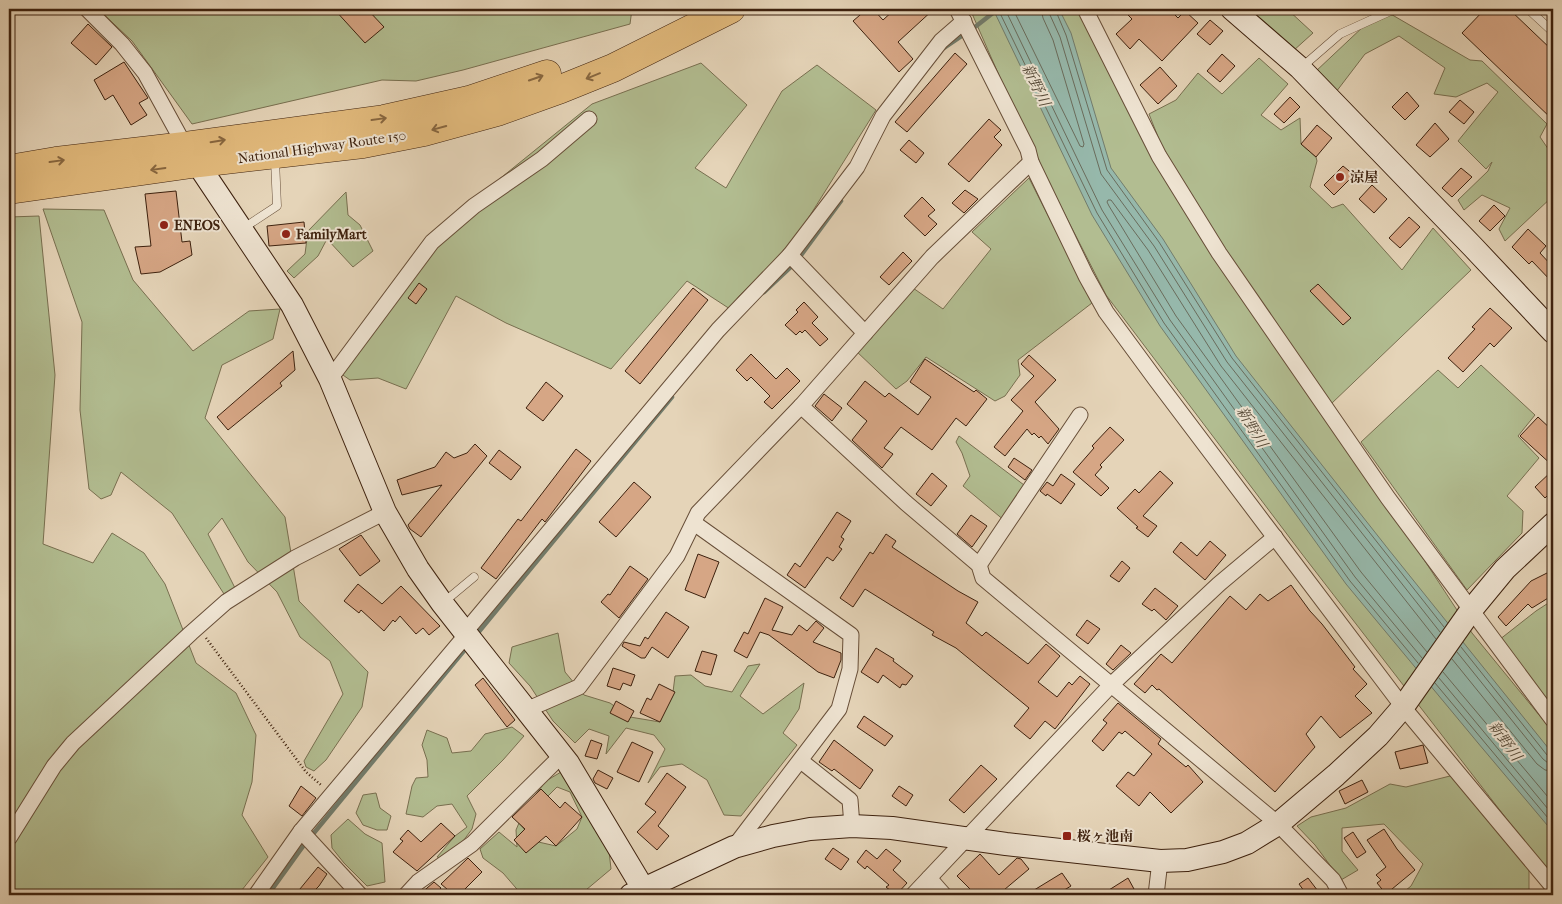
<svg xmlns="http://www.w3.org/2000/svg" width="1562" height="904" font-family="'IM FELL French Canon','Noto Serif JP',serif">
<rect width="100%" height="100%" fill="#e5d4b8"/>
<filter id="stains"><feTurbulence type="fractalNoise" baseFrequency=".004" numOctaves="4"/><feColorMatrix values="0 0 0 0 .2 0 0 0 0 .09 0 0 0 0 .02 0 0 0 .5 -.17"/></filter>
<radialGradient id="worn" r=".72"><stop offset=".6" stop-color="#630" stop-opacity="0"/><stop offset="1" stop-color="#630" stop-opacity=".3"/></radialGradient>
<g fill="#b2bd91" stroke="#786f50">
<path d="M98 9H632L630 24 463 70 416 81 382 80 192 124 132 41Z"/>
<path d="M970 9H1085L1162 147 1149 114 1176 100 1198 73 1222 94 1259 58 1288 84 1261 115 1281 130 1300 118 1301 144 1316 157 1317 161 1310 187 1332 208 1343 204 1402 270 1433 228 1471 270 1331 404 1288 352 1472 633 1553 732V879L1302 554 1106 295 1029 144Z"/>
<path d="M1247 9H1287L1313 33 1293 51Z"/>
<path d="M1382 9 1470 60 1482 61 1547 124 1540 137 1553 156V196L1505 241 1499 229 1510 208 1482 195 1464 210 1458 200 1488 171 1492 162 1486 169 1458 141 1498 92 1487 83 1456 97 1434 94 1445 68 1399 36 1365 54 1336 92 1315 72Z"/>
<path d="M701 63 747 105 695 168 726 188 782 91 817 65 876 110 794 241 739 296 730 309 687 281 611 369 506 323 456 296 406 389 378 378 350 380 340 373 414 272 484 199 497 181 592 104Z"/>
<path d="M1029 178 1092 303 1018 360 1020 375 1005 396 995 401 926 357 907 381 896 389 855 350 913 288 943 309 991 249 972 232Z"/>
<path d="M346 192 348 215 360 225 373 251 353 267 327 239 318 256 294 278 287 271 305 254 308 231Z"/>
<path d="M43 209 104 210 133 280 193 351 249 311 280 309 273 339 222 365 205 418 285 517 299 601 368 672 362 707 326 760 314 771 306 767 304 761 343 694 330 661 300 637 277 592 248 562 222 518 208 534 235 588 224 594 172 513 121 472 111 495 101 499 89 489 80 410 82 322Z"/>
<path d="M39 216 55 375 43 544 93 563 112 533 144 553 165 584 196 663 236 693 256 735 252 782 242 815 268 857 238 895H9V217Z"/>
<path d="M1481 365 1535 415 1518 436 1539 458 1507 496 1523 511 1522 533 1467 590 1361 442 1438 370 1458 388Z"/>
<path d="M959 436 1028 488 1005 521 963 486 970 476 962 453 956 442Z"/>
<path d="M1553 600V708L1499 640 1536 611Z"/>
<path d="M558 633 565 672 584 695 610 703 630 717 660 722 673 692 675 676 691 675 705 686 732 692 748 666 760 664 740 696 763 714 804 683 799 709 783 733 797 745 741 816 724 815 707 780 682 764 660 767 648 783 665 749 654 735 626 728 606 754 609 736 589 729 575 743 553 721 530 686 509 663 512 647Z"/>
<path d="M512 727 524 736 503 760 467 796 476 814 472 829 449 860 437 857 455 836 467 827 452 804 437 806 423 817 406 814 412 786 416 778 428 777 427 760 422 745 427 730 447 738 452 753 471 751 485 734Z"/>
<path d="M561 772 609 851 611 869 580 895H522L503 873 483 858 480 849 499 832 517 847 516 830 519 823 534 841 556 846 577 829 582 817 570 792 557 787 545 799 536 794 546 781Z"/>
<path d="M1450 776 1473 797 1529 870V895H1400L1411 886 1423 864 1384 824 1342 828V851L1358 870 1341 880 1315 845 1297 826 1311 817 1346 808 1390 784 1406 787Z"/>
<path d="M376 793 380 808 391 816 387 830H377L363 825 356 813 363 795Z"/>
<path d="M348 819 365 834 382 843 385 882 367 886 344 863 332 848 331 835Z"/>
</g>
<path fill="#96b8ab" stroke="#727c6c" d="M993 9H1059L1071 33 1111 168 1163 239 1236 356 1389 550 1553 754V832L1478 743 1346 584 1160 326 1092 215Z"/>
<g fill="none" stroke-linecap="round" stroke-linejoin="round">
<g stroke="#6a6c5c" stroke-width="1">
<path d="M998 9 1097 213 1164 323 1350 581 1418 663"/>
<path d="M1005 9 1102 210 1170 320 1355 577 1422 658"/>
<path d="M1013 9 1080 146 1083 147 1084 144 1053 40 1043 18 1041 9"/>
<path d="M1049 9 1050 15 1060 37 1101 174 1154 246 1227 362 1440 632"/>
<path d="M1055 9 1066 35 1107 170 1159 242 1232 358 1444 627"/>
<path d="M1461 647 1547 755 1553 757"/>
<path d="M1427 652 1361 572 1176 316 1109 206 1107 202 1108 200H1111L1148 250 1221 366 1436 639"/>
<path d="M1457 652 1543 759 1548 763H1553"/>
<path d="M1452 659 1537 764 1545 770 1553 771"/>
<path d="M1443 672 1553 803"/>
<path d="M1439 678 1553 815"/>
<path d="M1435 683 1553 824"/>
</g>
<g stroke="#727c6c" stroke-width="4.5">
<path d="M944 48 975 27 998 9"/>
<path d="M764 292 796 262 841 201"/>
<path d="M477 634 672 397"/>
<path d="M268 895 304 845 467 647"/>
</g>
</g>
<g fill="#d6a685" stroke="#3d210e">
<path d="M334 9H367L384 27 365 43Z"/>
<path d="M867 9H873L883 20 895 9H934L898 42 913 59 899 72 853 21Z"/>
<path d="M1122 9H1169L1178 18 1185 11 1198 23 1162 61 1139 39 1130 49 1116 34 1132 19Z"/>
<path d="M1485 9H1509L1553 51V120L1462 33Z"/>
<path d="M1210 20 1223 31 1210 45 1197 34Z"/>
<path d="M88 24 112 47 96 65 71 43Z"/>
<path d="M955 53 967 64 907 132 895 122Z"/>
<path d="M1222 54 1235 66 1220 82 1207 71Z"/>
<path d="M124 62 148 98 139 103 147 115 131 125 113 95 105 100 94 80Z"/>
<path d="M1160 67 1177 86 1158 104 1140 85Z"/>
<path d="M1407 92 1419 106 1405 120 1392 107Z"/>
<path d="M1290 97 1300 107 1284 123 1274 114Z"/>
<path d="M1460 100 1474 112 1464 124 1449 112Z"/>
<path d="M989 119 1001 130 994 137 1002 145 969 182 948 164Z"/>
<path d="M1435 123 1449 139 1430 157 1416 145Z"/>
<path d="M1317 125 1332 138 1316 157 1301 144Z"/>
<path d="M909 140 924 153 916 163 900 150Z"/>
<path d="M1343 166 1354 175 1334 195 1324 185Z"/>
<path d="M1461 168 1472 177 1452 197 1442 188Z"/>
<path d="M1372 185 1387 199 1374 213 1359 199Z"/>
<path d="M965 190 978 199 964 213 952 203Z"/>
<path d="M176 191 182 242 190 241 192 255 160 272 141 274 135 247 151 246 145 194Z"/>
<path d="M922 197 935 210 928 216 937 224 925 236 904 216Z"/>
<path d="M1494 205 1505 216 1490 231 1479 221Z"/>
<path d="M1409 217 1420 227 1400 248 1389 238Z"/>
<path d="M304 222 306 243 269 246 267 226Z"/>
<path d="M1528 229 1546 246 1540 253 1553 267V283L1532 261 1529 264 1512 247Z"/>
<path d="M903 252 912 261 889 285 880 277Z"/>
<path d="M419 283 427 289 416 304 408 298Z"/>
<path d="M1318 284 1351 318 1343 325 1310 291Z"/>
<path d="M693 288 708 300 640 384 625 371Z"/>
<path d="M804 302 818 317 812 323 828 339 820 346 805 330 802 333 800 331 796 335 785 325 798 312 796 310Z"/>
<path d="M1490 308 1512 328 1494 347 1490 343 1463 372 1448 358 1475 329 1472 327Z"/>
<path d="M293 351 295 370 280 383 282 386 228 430 217 417Z"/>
<path d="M751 354 776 379 787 368 800 381 772 409 764 402 770 396 751 377 747 381 736 370Z"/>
<path d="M1029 355 1056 380 1035 402 1059 429 1048 444 1041 436 1039 438 1034 433 1032 435 1027 429 1005 456 994 447 1023 411 1011 400 1034 376 1021 364Z"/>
<path d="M925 359 974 392 976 390 987 399 966 426 956 418 932 450 901 427 884 448 893 454 882 468 852 440 867 421 847 404 865 381 885 397 889 393 918 415 931 397 910 382Z"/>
<path d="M546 382 563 396 543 421 526 408Z"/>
<path d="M824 394 842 408 832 421 815 406Z"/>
<path d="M1538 417 1553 431V466L1520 436Z"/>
<path d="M1110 427 1124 440 1100 465 1102 467 1095 475 1109 488 1101 496 1073 472 1094 448 1092 446Z"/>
<path d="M475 444 487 456 421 537 410 529 408 525 442 485 402 495 397 480 435 467 446 452 454 458 467 453Z"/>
<path d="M576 449 591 461 545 522 542 519 496 579 481 568 518 519 521 521Z"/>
<path d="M499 450 521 467 511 480 489 463Z"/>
<path d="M1014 458 1032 470 1025 480 1008 467Z"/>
<path d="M1553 470V490L1545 498 1535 487Z"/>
<path d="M1160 471 1173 483 1143 516 1157 526 1148 537 1136 528 1138 527 1117 508 1135 489 1139 493Z"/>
<path d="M932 473 947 486 931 506 916 494Z"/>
<path d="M1061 474 1075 484 1061 504 1047 494 1046 496 1040 491 1047 482 1053 486Z"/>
<path d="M634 482 651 497 616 537 599 522Z"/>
<path d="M837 512 851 521 841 537 844 539 839 547 842 549 833 561 827 557 805 588 787 575 795 563 800 567Z"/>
<path d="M971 515 987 526 972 547 957 534Z"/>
<path d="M886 534 896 541 892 547 958 591 978 602 966 623 982 636 986 632 1028 664 1046 644 1060 656 1038 682 1057 697 1069 682 1072 685 1080 676 1090 684 1055 729 1045 721 1030 739 1014 726 1029 708 956 648 932 635 934 632 865 589 853 607 840 598 870 552 873 554Z"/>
<path d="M361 535 380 561 360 576 339 549Z"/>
<path d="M1210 541 1226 555 1205 580 1173 552 1181 542 1197 556Z"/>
<path d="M698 554 719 562 705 598 685 590Z"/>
<path d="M1122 561 1130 568 1119 582 1110 576Z"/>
<path d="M630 566 648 579 619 618 601 602 608 594 610 595Z"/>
<path d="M1547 573 1553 579V595L1532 608 1528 604 1506 626 1498 617 1531 581Z"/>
<path d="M358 584 382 604 401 586 440 626 429 635 423 628 416 634 400 616 395 622 393 620 384 631 361 610 359 613 344 601Z"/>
<path d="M1291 585 1310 611 1322 624 1355 667 1353 669 1367 684 1355 696 1372 713 1340 738 1321 716 1306 734 1315 747 1275 792 1159 689 1157 690 1152 685 1145 693 1134 684 1161 654 1172 663 1230 596 1246 610 1260 594 1268 601Z"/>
<path d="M1155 588 1178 606 1166 620 1154 609 1152 611 1142 604Z"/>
<path d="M765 598 783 607 772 630 792 635 799 625 807 631 816 621 824 628 813 642 841 653V660L834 678 818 672 769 635 760 632 747 658 734 651 744 632 748 634Z"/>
<path d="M666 612 689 627 668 658 652 647 645 658H641L622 646 624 642 640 646 645 637 648 639Z"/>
<path d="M1087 620 1100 629 1088 644 1076 635Z"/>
<path d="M1121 645 1131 653 1113 670 1106 664Z"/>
<path d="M876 648 894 659 893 661 913 676 906 685 902 684 900 688 883 675 878 683 861 672Z"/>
<path d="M702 651 717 655 711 675 695 671Z"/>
<path d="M613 668 635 675 631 686 623 683 620 690 607 686Z"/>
<path d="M483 678 515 720 507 727 475 685Z"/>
<path d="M659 684 675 692 660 722 640 713 647 698 651 700Z"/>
<path d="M616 701 634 711 628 722 610 713Z"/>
<path d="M1118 703 1161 739 1158 744 1186 767 1188 765 1203 782 1171 813 1150 792 1139 806 1116 786 1128 772 1134 776 1152 754 1125 731 1122 734 1119 732 1103 751 1092 741 1107 723 1103 720Z"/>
<path d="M864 716 893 736 885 746 857 727Z"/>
<path d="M591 740 602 744 597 759 585 756Z"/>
<path d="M834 740 873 770 860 789 834 769 832 771 819 762Z"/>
<path d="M632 742 653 752 639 782 617 772Z"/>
<path d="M1423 745 1428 763 1400 769 1395 752Z"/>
<path d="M981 765 997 779 964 813 949 800Z"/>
<path d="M598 770 613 778 607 789 595 783 593 779Z"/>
<path d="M667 773 686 787 658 826 669 836 657 850 637 832 656 812 645 804Z"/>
<path d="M1362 780 1368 792 1345 804 1339 791Z"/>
<path d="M301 786 316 798 302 816 289 806Z"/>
<path d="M899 786 913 795 906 806 892 796Z"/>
<path d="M541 789 560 808 565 802 582 817 556 846 546 836 526 853 514 840 525 829 512 817Z"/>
<path d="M441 823 455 836 417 871 393 852 403 841 400 839 408 830 421 842Z"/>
<path d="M1384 829 1397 849 1415 870 1386 894 1377 883 1381 880 1376 875 1386 867 1367 840Z"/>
<path d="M1353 832 1366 852 1357 858 1344 838Z"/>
<path d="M833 848 849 859 841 870 825 859Z"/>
<path d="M886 849 901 861 893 870 907 883 896 895 886 887 889 885 867 866 865 869 857 862 866 850 877 859Z"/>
<path d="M980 854 999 875 1017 858 1021 859 1029 869 998 895H976L957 876Z"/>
<path d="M468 858 482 872 459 895H454L441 884Z"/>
<path d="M318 867 327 874 319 886 310 895H295Z"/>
<path d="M1062 873 1071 886 1056 895H1026Z"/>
<path d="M1128 878 1134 889 1124 895H1101Z"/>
<path d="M1308 878 1321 895H1307L1299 884Z"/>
<path d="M434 882 441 888 435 895H419Z"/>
</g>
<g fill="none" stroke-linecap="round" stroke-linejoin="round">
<defs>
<g id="lane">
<path d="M1528 9 1553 32"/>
<path d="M1302 67 1340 34 1395 9"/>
<path d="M242 229 277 206 275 160"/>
<path d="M444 602 474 577"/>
</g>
<g id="street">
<path d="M87 9 122 44 145 73 185 146"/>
<path d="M957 9 1028 150 1031 162 1086 276 1106 312 1156 380 1403 707 1553 887"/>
<path d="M1085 9 1159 156 1219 253 1388 498 1553 720"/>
<path d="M1031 162 932 257 801 406 906 503 979 565 983 578 1278 824 1333 880 1341 895"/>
<path d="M790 255 857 167 883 116 941 41 964 21"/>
<path d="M330 379 432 242 474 206 542 159 589 119"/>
<path d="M694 523 851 635 850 669 839 709 734 847"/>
<path d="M979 565 1080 415"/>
<path d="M465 632 718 330 790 255 865 333"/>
<path d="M526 710 579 687 677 556 698 513 801 406"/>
<path d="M801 761 850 800 852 826"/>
<path d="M301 831 360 895"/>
<path d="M9 838 54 766 73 743 191 633 226 602 295 558 385 512"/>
<path d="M929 878 944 895"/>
<path d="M256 895 301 831 467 634"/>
<path d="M406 895 418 882 472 844 562 755"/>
<path d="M913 895 1111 685 1219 584 1275 537"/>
<path d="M1156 895 1160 861"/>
</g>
<g id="secondary">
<path d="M1232 9 1300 68 1473 247 1553 332"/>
<path d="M189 151 292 305 330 379 385 512 418 569 442 603 568 763 647 895"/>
<path d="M631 895 734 847 773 836 810 829 852 826 892 828 1006 844 1160 861 1187 860 1223 852 1247 843 1278 824 1336 775 1378 736 1403 707 1472 609 1505 569 1553 524"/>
</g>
<g id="highway">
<path d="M9 169 56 161 185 146 384 119 469 100 547 74"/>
<path d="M9 190 199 163 363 144 424 132 497 112 561 89 613 68 731 9"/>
</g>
</defs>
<use href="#lane" stroke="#674e38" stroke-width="9"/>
<use href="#street" stroke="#674e38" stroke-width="17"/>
<use href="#secondary" stroke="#3d210e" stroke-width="24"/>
<use href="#highway" stroke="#3d210e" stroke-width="29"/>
<path stroke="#3d210e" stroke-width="2.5" stroke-dasharray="1 2.5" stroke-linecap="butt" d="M206 638 306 772 321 785"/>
<use href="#lane" stroke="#eee3d1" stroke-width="8"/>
<use href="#street" stroke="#eee3d1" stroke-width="15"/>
<use href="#secondary" stroke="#eee3d1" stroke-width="22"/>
<use href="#highway" stroke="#e2ba7c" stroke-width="28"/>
</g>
<defs><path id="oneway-shaft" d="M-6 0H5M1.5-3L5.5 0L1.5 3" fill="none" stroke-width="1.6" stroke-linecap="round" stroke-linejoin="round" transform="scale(1.25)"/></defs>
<g stroke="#87663f">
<use href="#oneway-shaft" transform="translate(593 76) rotate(158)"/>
<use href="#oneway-shaft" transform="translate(536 78) rotate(-19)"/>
<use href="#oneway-shaft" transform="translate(379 119) rotate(-8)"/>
<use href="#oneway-shaft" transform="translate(439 128) rotate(165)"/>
<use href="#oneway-shaft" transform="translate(218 141) rotate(-9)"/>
<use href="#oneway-shaft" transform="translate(57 161) rotate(-8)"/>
<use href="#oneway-shaft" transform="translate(158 169) rotate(172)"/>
</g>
<g fill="#8f2418" stroke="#eee3d1" stroke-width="2">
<circle cx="1340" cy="177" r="5"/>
<circle cx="164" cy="225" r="5"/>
<circle cx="286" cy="234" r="5"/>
<rect x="1062" y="831" width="10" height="10" rx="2.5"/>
</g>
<g text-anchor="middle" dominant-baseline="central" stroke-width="4" stroke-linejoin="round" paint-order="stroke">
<g font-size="14" fill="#3d210e" stroke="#eee3d1">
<text transform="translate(322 147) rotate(-8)">National Highway Route 150</text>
</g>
<g font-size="14" font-weight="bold" fill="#3d210e" stroke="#eee3d1" text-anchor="start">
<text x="1350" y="177">涼屋</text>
<text x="174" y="225">ENEOS</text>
<text x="296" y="234">FamilyMart</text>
<text x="1077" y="836">桜ヶ池南</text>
</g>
<g font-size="15" font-style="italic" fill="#534735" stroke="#eee3d1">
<text transform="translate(1036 85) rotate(64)">新野川</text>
<text transform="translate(1252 427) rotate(59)">新野川</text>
<text transform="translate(1505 741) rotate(54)">新野川</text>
</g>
</g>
<rect width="1562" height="904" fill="none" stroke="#e5d4b8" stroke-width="30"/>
<rect x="10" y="10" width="1542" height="884" fill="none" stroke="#3d210e" stroke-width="2.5"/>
<rect x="15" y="15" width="1532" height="874" fill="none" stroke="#3d210e"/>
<rect width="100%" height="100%" filter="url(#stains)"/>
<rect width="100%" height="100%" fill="url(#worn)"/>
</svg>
